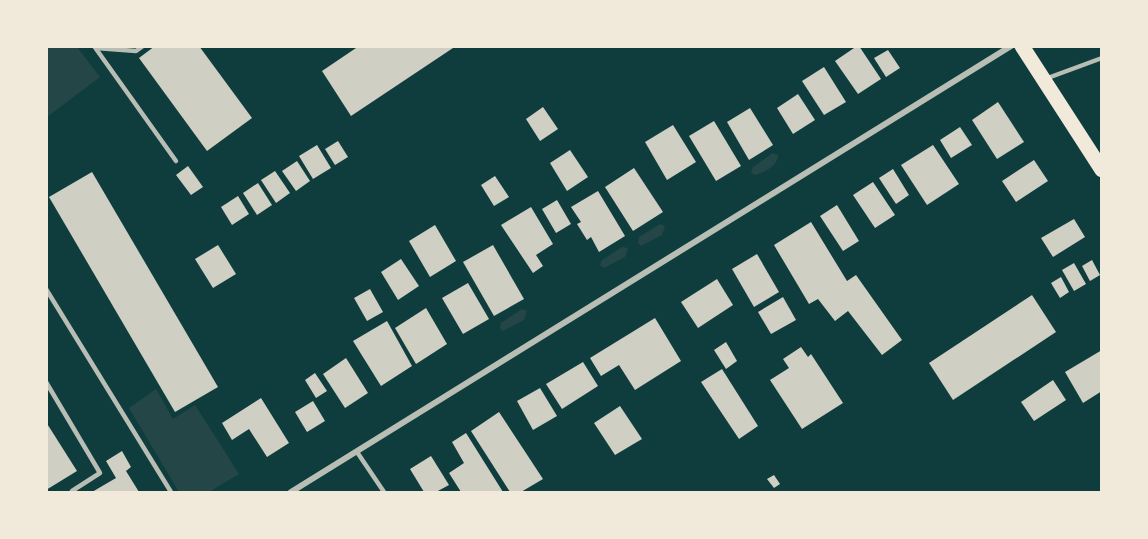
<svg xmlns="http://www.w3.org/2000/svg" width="1148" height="539" font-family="'Source Sans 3',sans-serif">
<rect width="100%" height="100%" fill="#0f3d3e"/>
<g fill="#244646">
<path d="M47 46 77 47 100 77 47 117Z"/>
<path d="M773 153 778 155C778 166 764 173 754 175L751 172 753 167Z"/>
<path d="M660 224 665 226 662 235 641 246 638 243 639 237Z"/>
<path d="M622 247 628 248 625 257 604 268 600 265 602 260Z"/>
<path d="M522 309 527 311 524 320 503 331 500 328 501 323Z"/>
<path d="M156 389 173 419 195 405 239 474 209 492H179L129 408Z"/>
</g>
<g fill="#cfcfc3">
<path d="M155 46H199L252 118 207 151 139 58Z"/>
<path d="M359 46H456L351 116 322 71Z"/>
<path d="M857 46H859L881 79 858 94 835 61Z"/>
<path d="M888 50 900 68 886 77 874 58Z"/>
<path d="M824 67 846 102 824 115 802 81Z"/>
<path d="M798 94 815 120 793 134 777 108Z"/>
<path d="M998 102 1024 142 997 159 972 120Z"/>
<path d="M543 107 558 129 540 141 526 119Z"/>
<path d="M750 108 773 145 749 160 727 122Z"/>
<path d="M714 121 741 166 716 181 689 136Z"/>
<path d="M673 125 696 162 667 180 645 142Z"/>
<path d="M960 127 972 145 951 158 940 140Z"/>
<path d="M338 141 348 157 335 165 325 149Z"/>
<path d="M317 145 331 168 313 179 299 156Z"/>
<path d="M933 145 959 184 927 205 901 165Z"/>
<path d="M570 150 588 177 567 191 550 163Z"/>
<path d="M1034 160 1048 181 1016 202 1002 181Z"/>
<path d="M297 161 310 181 296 191 282 171Z"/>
<path d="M188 166 203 187 191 195 176 175Z"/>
<path d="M634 168 663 212 633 231 605 187Z"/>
<path d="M893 169 909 195 896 204 879 178Z"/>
<path d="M275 171 290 193 276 203 261 180Z"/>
<path d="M92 172 218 387 175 412 49 197Z"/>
<path d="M495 176 509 197 494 206 481 185Z"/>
<path d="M873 182 895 215 875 228 853 195Z"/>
<path d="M258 183 272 205 257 215 243 193Z"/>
<path d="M598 191 625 236 599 252 591 237 587 240 577 224 581 222 571 207Z"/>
<path d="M238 196 249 214 232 225 221 207Z"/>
<path d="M557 200 571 224 556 233 542 209Z"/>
<path d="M837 205 859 241 843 251 820 216Z"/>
<path d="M531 207 553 244 536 255 543 266 533 273 501 225Z"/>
<path d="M1074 219 1085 237 1053 257 1041 238Z"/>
<path d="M811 222 847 281 856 275 902 340 882 355 848 311 835 321 818 299 809 304 774 245Z"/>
<path d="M435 225 456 261 430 277 409 241Z"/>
<path d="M218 245 236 274 213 288 195 259Z"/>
<path d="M493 245 524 299 494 316 463 262Z"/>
<path d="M757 254 779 292 754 307 732 269Z"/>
<path d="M401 259 419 286 398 300 381 272Z"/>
<path d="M1092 260 1100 275 1090 281 1082 266Z"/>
<path d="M1074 263 1086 284 1074 291 1062 270Z"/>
<path d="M1061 277 1069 292 1060 298 1051 283Z"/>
<path d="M717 279 733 305 698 328 681 302Z"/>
<path d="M468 283 489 319 463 334 442 298Z"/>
<path d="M370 289 383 312 367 321 354 298Z"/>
<path d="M1032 295 1056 332 953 400 929 363Z"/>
<path d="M783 297 796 320 771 334 758 312Z"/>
<path d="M426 308 447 344 416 364 395 328Z"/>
<path d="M655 318 681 361 635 390 619 365 601 376 590 358Z"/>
<path d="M387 321 412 366 381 386 353 341Z"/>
<path d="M726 342 737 361 726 369 714 350Z"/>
<path d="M801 347 808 357 811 354 843 403 802 429 770 380 789 368 783 359Z"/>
<path d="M1102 350V391L1083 403 1065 372Z"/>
<path d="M346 358 368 393 345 408 323 374Z"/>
<path d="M583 362 598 386 562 409 546 384Z"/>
<path d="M722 369 758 426 739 439 701 382Z"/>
<path d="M315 373 327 391 316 398 305 380Z"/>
<path d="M1053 380 1066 400 1034 421 1021 402Z"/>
<path d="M540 388 557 416 533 430 517 401Z"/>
<path d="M261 398 289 443 267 457 249 429 232 440 222 423Z"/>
<path d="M313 401 325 421 307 432 295 412Z"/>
<path d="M620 406 642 439 615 455 594 423Z"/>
<path d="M499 412 543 479 521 492H510L471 431Z"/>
<path d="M46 422 77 471 46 490Z"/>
<path d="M466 433 503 492H461L449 473 464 463 452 442Z"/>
<path d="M122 451 131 467 126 471 139 492H92L116 478 106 461Z"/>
<path d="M431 456 449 485 436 492H424L410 469Z"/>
<path d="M774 475 780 484 774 488 767 479Z"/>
</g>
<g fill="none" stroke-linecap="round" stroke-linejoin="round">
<g stroke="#b8beb3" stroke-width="4.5">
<path d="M94 46 176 161"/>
<path d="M96 48 136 51 143 46"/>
<path d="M1045 79 1102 58"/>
<path d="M46 289 171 492"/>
<path d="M46 382 100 473 72 491 73 492"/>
<path d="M357 452 384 492"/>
</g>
<path stroke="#b8beb3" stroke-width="6" d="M291 492 1011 46"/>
<path stroke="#f1e9da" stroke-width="15" d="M1022 46 1102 170"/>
</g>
<rect width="1148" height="539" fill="none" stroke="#f1e9da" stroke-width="96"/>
</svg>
